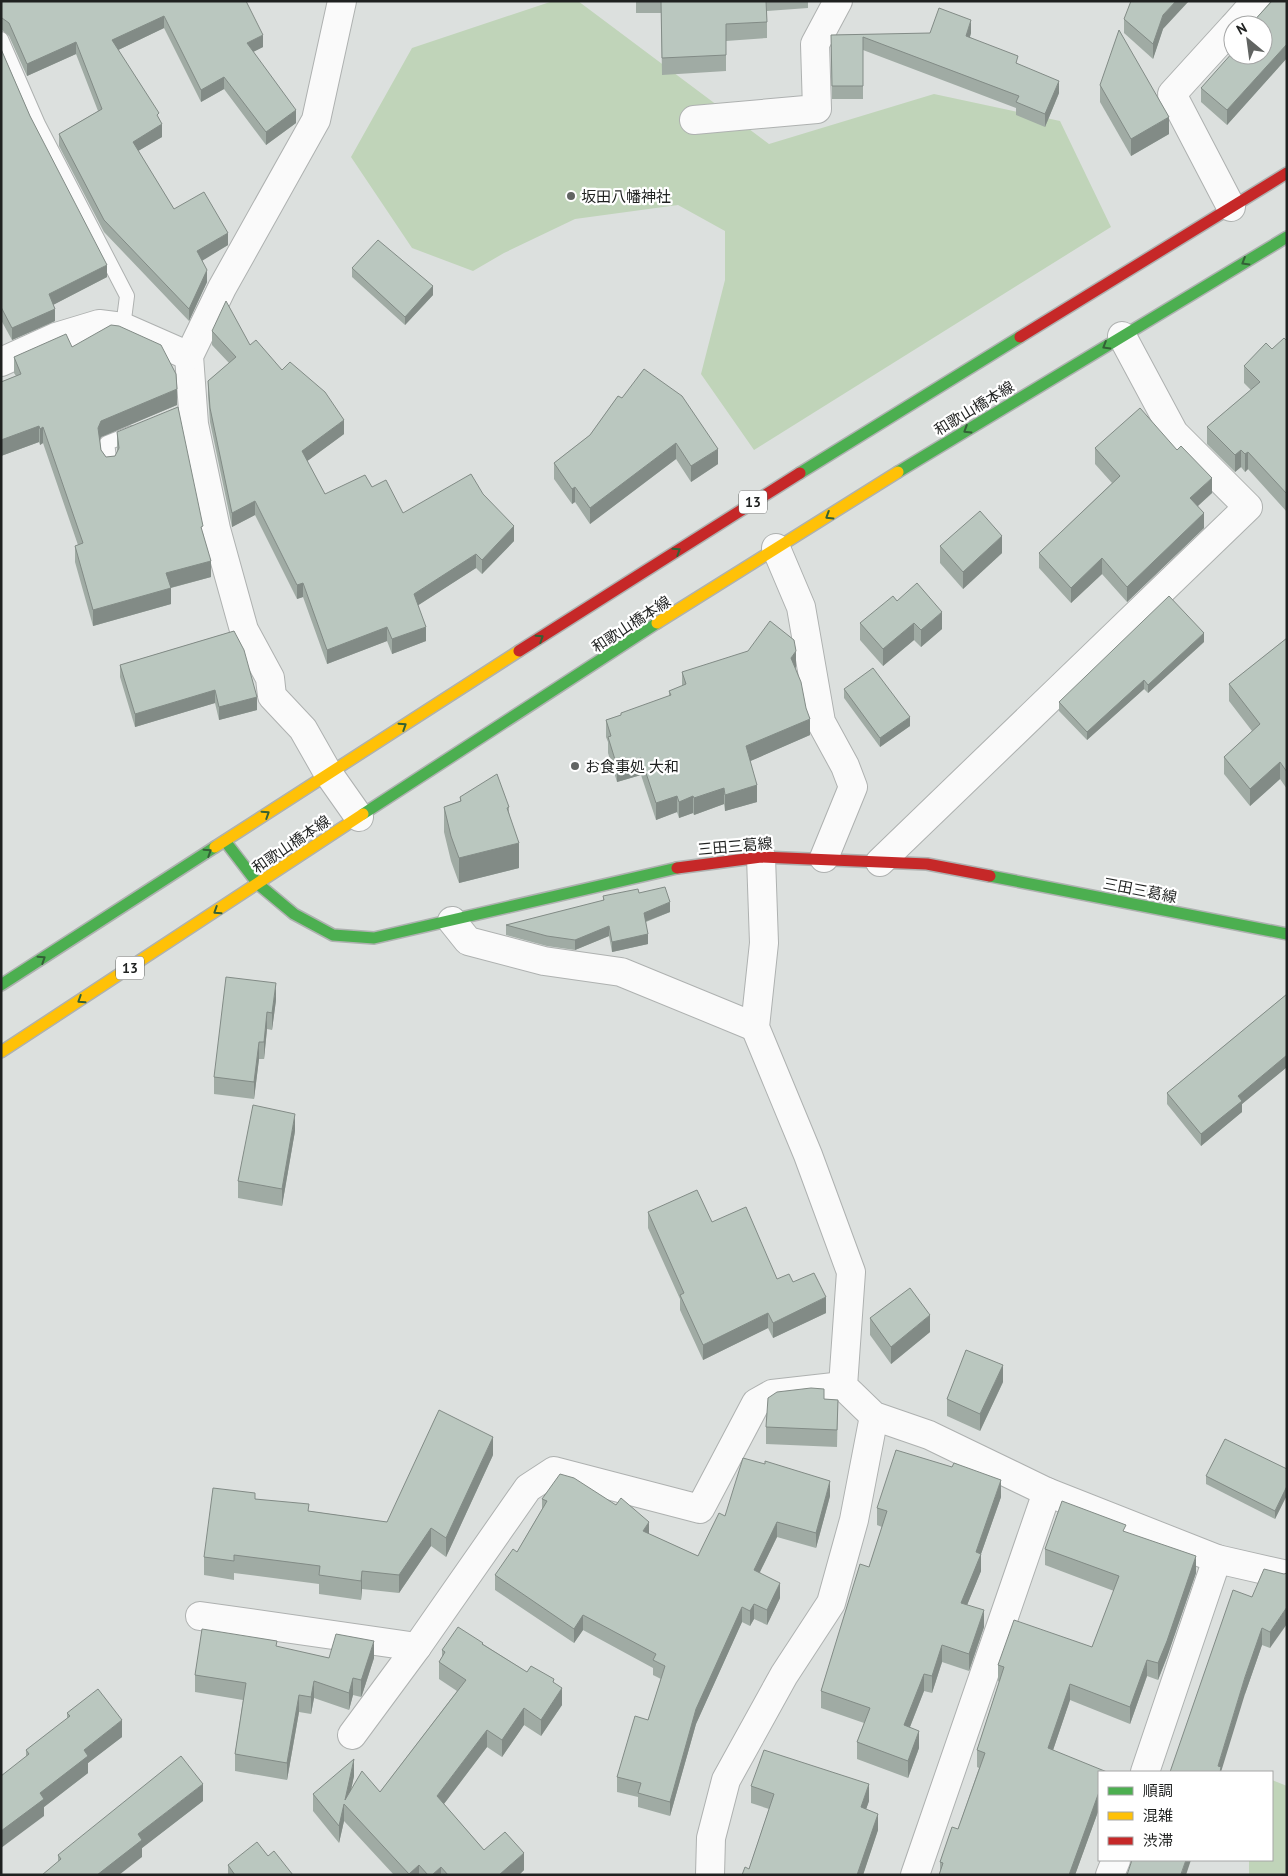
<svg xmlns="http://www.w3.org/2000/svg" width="1288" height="1876" font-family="'PT Sans','Noto Sans JP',sans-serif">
<rect width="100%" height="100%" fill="#dce0de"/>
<g fill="#c0d4b9">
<path d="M553 1H578L769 144 934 94 1060 121 1111 227 754 450 701 374 725 280V231L678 205 575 219 504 253 473 271 412 248 351 157 412 48Z"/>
<path d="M1272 1780 1287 1786V1875H1249V1860H1272Z"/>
</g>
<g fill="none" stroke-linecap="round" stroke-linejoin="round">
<defs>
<g id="lane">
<path d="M1 39 38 124 127 296 123 327"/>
<path d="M110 465 107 443 132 433"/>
</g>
<g id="street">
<path d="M342 1 316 120 222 288 189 356 194 424 216 529 244 630 270 678 272 696 303 729 328 773 359 817"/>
<path d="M1235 25 1256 1"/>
<path d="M694 120 817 109 815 44 838 1"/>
<path d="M1231 207 1172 94 1233 27"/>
<path d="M1 362 56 337 99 324 123 327 189 356"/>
<path d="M776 548 801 607 821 722 845 766 853 787 824 858"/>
<path d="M761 857 764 943 755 1027 808 1155 851 1272 843 1386 874 1416 929 1435 1047 1492 1217 1559 1287 1575"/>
<path d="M880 862 1248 507 1174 433 1122 336"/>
<path d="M452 921 468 941 544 961 621 972 755 1027"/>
<path d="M200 1616 417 1647"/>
<path d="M352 1735 417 1647 528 1488 554 1471 700 1509 756 1403 772 1394 843 1386"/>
<path d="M1145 1772 1217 1559"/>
<path d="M710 1875 711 1838 726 1780 784 1675 831 1603 854 1520 874 1416"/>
<path d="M915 1875 1047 1492"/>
<path d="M1110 1875 1116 1860"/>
</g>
<g id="fast">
<path d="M898 472 1287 237"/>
<path d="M800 473 1020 337"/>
<path d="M363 814 657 623"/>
<path d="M225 841 258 884 294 914 333 935 374 938 677 868"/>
<path d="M990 876 1287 934"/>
<path d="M1 985 215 847"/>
</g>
<g id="slow">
<path d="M657 623 898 472"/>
<path d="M215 847 519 651"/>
<path d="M1 1052 363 814"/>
</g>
<g id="jam">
<path d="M1020 337 1287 173"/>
<path d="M519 651 800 473"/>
<path d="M677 868 761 857 927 864 990 876"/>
</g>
</defs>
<use href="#lane" stroke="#aeb1b0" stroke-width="16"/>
<use href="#street" stroke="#aeb1b0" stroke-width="30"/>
<use href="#fast" stroke="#aeb1b0" stroke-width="14"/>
<use href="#slow" stroke="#aeb1b0" stroke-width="14"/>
<use href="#jam" stroke="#aeb1b0" stroke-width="14"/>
<use href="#lane" stroke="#fafafa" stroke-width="14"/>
<use href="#street" stroke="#fafafa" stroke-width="28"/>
<use href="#fast" stroke="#4caf50" stroke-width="11"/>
<use href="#slow" stroke="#ffc107" stroke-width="11"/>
<use href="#jam" stroke="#c62828" stroke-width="11"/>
</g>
<g fill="#a0aba4">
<path d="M1 1H246L263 47 253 52 296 123 266 145 224 89 201 102 164 28 118 50 159 119 162 137 138 151 174 209 228 245 202 260 207 282 189 321 104 232 59 146V134L98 111 76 54 27 76 9 36 2 30 1 31Z"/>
<path d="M636 1H808V8L767 11V38L726 41V71L662 75 661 13H636Z"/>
<path d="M1271 1H1287V58L1227 125 1201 102V88L1263 25 1251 24Z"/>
<path d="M1124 19 1163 29 1153 59 1124 33Z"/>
<path d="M971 33 970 37 1018 64 1059 93 1045 127 1016 115V108L863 50V99H832L831 35Z"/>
<path d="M1 49 30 116 107 277 53 305 55 321 12 340 1 320Z"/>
<path d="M1100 85 1169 134 1131 156 1100 102Z"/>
<path d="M352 268 433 295 405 325 352 277Z"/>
<path d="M212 331 250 345 282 370 344 434 307 461 325 494 372 487 403 513 483 494 514 541 482 574 476 568 418 605 426 641 392 654 387 641 327 664 303 597 297 599 255 515 232 527 210 422 208 395V381L229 363 212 345Z"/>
<path d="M1287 341V512L1248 469 1245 472 1241 467 1235 472 1207 444V427L1251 390 1244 383V366Z"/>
<path d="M72 347 177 405 101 437 100 440 101 450 106 457 115 456 117 452V432L203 533 211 577 171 588V604L93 626 75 562V546L78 545 43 443 40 445 39 442 1 456V382L16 376 14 373V357Z"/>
<path d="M618 396 718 464 691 482 676 459 590 524 575 502 572 504 554 479V463L590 435Z"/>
<path d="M1095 448 1212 493 1198 506 1204 528 1127 602 1102 574 1071 603 1039 568V553L1112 483 1095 464Z"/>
<path d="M940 546 1002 553 963 589 940 563Z"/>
<path d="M897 601 942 629 921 647 914 640 883 666 860 640V623Z"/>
<path d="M234 631 257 710 219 720 215 703 135 727 120 677V665Z"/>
<path d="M1287 638V789L1280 779 1250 806 1224 774V757L1252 731 1229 701V684Z"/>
<path d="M1204 642 1148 693 1144 689 1087 740 1059 711V702Z"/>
<path d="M796 667 795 668 810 735 750 761 757 802 725 811 724 804 694 815 693 813 679 818 677 812 656 820 641 775 617 782 608 753V742L606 737V720L621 715 669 696V691L682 686V672Z"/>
<path d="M844 689 910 726 880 747 844 698Z"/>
<path d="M460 797 509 807V812L519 868 459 883 451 861 444 832V807L460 801Z"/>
<path d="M639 893 670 912 646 922 648 944 612 952 609 936 575 950 547 946 506 935V925L603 901V896Z"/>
<path d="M1287 994V1067L1242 1104V1112L1201 1146 1167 1104V1093Z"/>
<path d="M276 1000 272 1030 267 1029 264 1059H259L254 1099 214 1094V1077Z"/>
<path d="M295 1131 282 1206 238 1198V1181Z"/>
<path d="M648 1212 777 1279 793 1282 826 1313 773 1338 768 1328 703 1360 680 1310V1299L648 1228Z"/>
<path d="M870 1318 930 1332 891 1364 870 1335Z"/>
<path d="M1003 1382 980 1431 947 1416V1399Z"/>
<path d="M824 1399 838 1400 837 1447 766 1444V1427Z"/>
<path d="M493 1455 446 1557 431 1546 399 1593 362 1589 361 1600 319 1594V1584L234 1573V1580L204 1575V1557L255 1499 309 1511 387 1522Z"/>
<path d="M1287 1469V1495L1275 1519 1206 1484V1476Z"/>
<path d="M830 1496 816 1548 777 1537 760 1572 780 1598 767 1625 754 1619 750 1626 742 1622 696 1724 670 1816 638 1807V1797L617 1792V1777L648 1720 661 1679 653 1675V1668L583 1630 574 1643 495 1590V1575L517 1552 542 1509V1499L649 1534 698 1556 725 1516Z"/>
<path d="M1001 1497 981 1554V1571L967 1605 984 1627 969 1671 942 1662 932 1693 924 1691 910 1727 919 1748 908 1778 857 1759V1742L864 1723 821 1708V1691L869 1567 882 1527 877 1525V1508Z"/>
<path d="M1126 1532 1196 1573 1167 1657 1158 1680 1147 1676 1130 1724 1070 1700 1053 1750 1099 1772V1809L1075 1875 940 1872V1862L958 1829 979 1768 977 1767V1750L999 1682 998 1681V1665L1092 1647 1114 1591 1045 1565V1549Z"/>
<path d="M1284 1574 1270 1648 1262 1645 1245 1694 1252 1597Z"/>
<path d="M483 1644 527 1672 554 1683 562 1705 541 1736 524 1725 502 1757 487 1747 444 1804 484 1850 524 1870 519 1875H394L344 1821 339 1843 313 1811V1794L354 1776 351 1790 380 1792 457 1691 439 1679V1662L442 1657V1650Z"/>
<path d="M277 1647 329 1658H374L362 1695 361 1697 353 1695 349 1710 314 1698 311 1714 299 1712 287 1780 235 1771V1754L243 1700 195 1692V1675Z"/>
<path d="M67 1713 122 1737 88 1763V1773L44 1807V1816L26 1756V1750L67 1719Z"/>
<path d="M751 1786 869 1801 866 1809 878 1830 863 1875H742L749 1869 769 1809 751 1803Z"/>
<path d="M203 1801 142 1848V1857L58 1862V1855Z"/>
<path d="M268 1856 293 1875H228V1865Z"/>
</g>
<g fill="#828b86">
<path d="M1176 1H1189L1163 29 1153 59V44L1163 15Z"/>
<path d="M164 16V28L112 53V40Z"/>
<path d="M2 18V30L1 31V19Z"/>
<path d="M971 20V33L966 49V36Z"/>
<path d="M263 35V47L247 55V43Z"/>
<path d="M76 42V54L27 76V64Z"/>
<path d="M1287 44V58L1227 125V110Z"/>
<path d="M224 77V89L201 102V90Z"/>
<path d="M1059 81V93L1045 127V114Z"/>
<path d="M296 110V123L266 145V132Z"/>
<path d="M1169 117V134L1131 156V139Z"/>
<path d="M162 124V137L133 154V142Z"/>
<path d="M228 233V245L197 264V251Z"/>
<path d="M107 265V277L49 307V294Z"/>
<path d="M207 270V282L189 321V309Z"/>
<path d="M433 286V295L405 325V317Z"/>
<path d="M55 309V321L12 340V328Z"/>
<path d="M177 389V405L101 437 98 444V428L101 421Z"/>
<path d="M344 420V434L302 465V451Z"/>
<path d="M39 426V442L1 456V440Z"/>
<path d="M43 427V443L40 445V429Z"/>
<path d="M676 443V459L590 524V508Z"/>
<path d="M718 449V464L691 482V466Z"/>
<path d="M1241 450V467L1235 472V455Z"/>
<path d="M1248 452V469L1245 472V454Z"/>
<path d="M1212 478V493L1190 513V498Z"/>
<path d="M575 487V502L572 504V489Z"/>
<path d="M255 501V515L232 527V513Z"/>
<path d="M1204 513V528L1127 602V587Z"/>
<path d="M514 526V541L482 574V560Z"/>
<path d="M1002 536V553L963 589V572Z"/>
<path d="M476 554V568L414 608V594Z"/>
<path d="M1102 558V574L1071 603V588Z"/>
<path d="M211 561V577L166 589V573Z"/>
<path d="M303 583V597L297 599V585Z"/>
<path d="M171 588V604L93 626V610Z"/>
<path d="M942 612V629L921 647V630Z"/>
<path d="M914 623V640L883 666V649Z"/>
<path d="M387 627V641L327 664V650Z"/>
<path d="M426 627V641L392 654V639Z"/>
<path d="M1204 633V642L1148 693V685Z"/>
<path d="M796 651V667L791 674V658Z"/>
<path d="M1144 680V689L1087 740V732Z"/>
<path d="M215 690V703L135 727V714Z"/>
<path d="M257 697V710L219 720V707Z"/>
<path d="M910 717V726L880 747V738Z"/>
<path d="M810 719V735L746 763V746Z"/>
<path d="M641 758V775L617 782V766Z"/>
<path d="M1280 762V779L1250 806V789Z"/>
<path d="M757 785V802L725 811V795Z"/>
<path d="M724 788V804L694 815V798Z"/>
<path d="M677 796V812L656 820V803Z"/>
<path d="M693 796V813L679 818V802Z"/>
<path d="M519 843V868L459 883V858Z"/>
<path d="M670 902V912L644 922V913Z"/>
<path d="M609 926V936L575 950V940Z"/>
<path d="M648 934V944L612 952V942Z"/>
<path d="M276 983V1000L272 1030V1013Z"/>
<path d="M267 1012V1029L264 1059V1042Z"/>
<path d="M259 1042V1059L254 1099V1082Z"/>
<path d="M1287 1055V1067L1242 1104V1112L1201 1146V1134L1238 1096Z"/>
<path d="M295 1114V1131L282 1206V1189Z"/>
<path d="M826 1297V1313L773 1338V1323Z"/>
<path d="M768 1313V1328L703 1360V1345Z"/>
<path d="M930 1315V1332L891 1364V1347Z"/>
<path d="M1003 1365V1382L980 1431V1414Z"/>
<path d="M493 1437V1455L446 1557V1538Z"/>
<path d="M1001 1480V1497L981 1554V1571L961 1620V1603L976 1552Z"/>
<path d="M830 1481V1496L816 1548V1533Z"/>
<path d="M1287 1486V1495L1275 1519V1511Z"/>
<path d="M649 1522V1536L643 1531Z"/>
<path d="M777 1522V1537L754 1584V1570Z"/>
<path d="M431 1528V1546L399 1593V1575Z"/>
<path d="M1196 1556V1573L1167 1657 1158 1680V1663Z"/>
<path d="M362 1571V1589L361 1600V1581Z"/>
<path d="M780 1583V1598L767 1625V1610Z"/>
<path d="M754 1604V1619L750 1626V1611Z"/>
<path d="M742 1607V1622L696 1724 670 1816V1802L696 1709Z"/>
<path d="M1287 1607V1624L1270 1648V1632Z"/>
<path d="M984 1610V1627L969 1671V1654Z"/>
<path d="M583 1615V1630L574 1643V1629Z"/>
<path d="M1262 1628V1645L1245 1694 1221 1772H1218V1766L1245 1677Z"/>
<path d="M374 1641V1658L362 1695 361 1697V1680Z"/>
<path d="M942 1645V1662L932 1693V1676Z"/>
<path d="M1147 1660V1676L1130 1724V1707Z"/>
<path d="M924 1674V1691L904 1742V1725Z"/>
<path d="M353 1678V1695L349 1710V1693Z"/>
<path d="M314 1681V1698L311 1714V1697Z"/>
<path d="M1070 1684V1700L1048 1765V1748Z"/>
<path d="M562 1688V1705L541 1736V1720Z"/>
<path d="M299 1695V1712L287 1780V1763Z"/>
<path d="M524 1708V1725L502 1757V1740Z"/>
<path d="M122 1720V1737L88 1763V1773L44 1807V1816L1 1848V1831L84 1750Z"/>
<path d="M487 1730V1747L437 1813V1796Z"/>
<path d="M919 1731V1748L908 1778V1761Z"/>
<path d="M354 1759V1776L347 1808 345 1800Z"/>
<path d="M203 1784V1801L142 1848V1857L119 1875H97L138 1834Z"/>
<path d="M869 1784V1801L861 1824V1807Z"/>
<path d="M1099 1792V1809L1075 1875H1069Z"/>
<path d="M344 1804V1821L339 1843V1826Z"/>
<path d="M878 1814V1830L863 1875H857Z"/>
<path d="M524 1853V1870L519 1875H499Z"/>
<path d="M1186 1860H1191L1186 1875H1181Z"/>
<path d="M419 1865V1875H409V1874Z"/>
<path d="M441 1867V1875H432Z"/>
</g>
<g fill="#bac7bf" stroke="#828b86">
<path d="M1 1H246L263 35 247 43 296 110 266 132 224 77 201 90 164 16 112 40 159 113 157 115 162 124 133 142 174 209 204 192 228 233 197 251 207 270 189 309 104 220 59 134 102 109 76 42 27 64 9 23 2 18 1 19Z"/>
<path d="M661 1H766L767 22 726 24V55L662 58Z"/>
<path d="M1131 1H1176L1163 15 1153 44 1124 19Z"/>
<path d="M1272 1H1287V44L1227 110 1201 88 1233 52V55H1263V25L1251 24Z"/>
<path d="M939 8 971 20 966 36 1018 56 1016 63 1059 81 1045 114 1016 102 1019 96 863 37V86H832L831 35 930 33Z"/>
<path d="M1119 30 1169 117 1131 139 1100 85Z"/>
<path d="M1 49 30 116 107 265 49 294 55 309 12 328 1 307Z"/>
<path d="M378 240 433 286 405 317 352 268Z"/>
<path d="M226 301 250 345 256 340 282 370 290 362 325 392 344 420 302 451 325 494 365 475 372 487 386 480 403 513 471 474 483 494 514 526 482 560 476 554 414 594 426 627 392 639 387 627 327 650 303 583 297 585 255 501 232 513 210 408 208 381 236 357 212 331Z"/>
<path d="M111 325 119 326 161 345 176 374 177 389 101 421 98 428 101 450 106 457 115 456 119 448 117 432 178 407 203 526 201 527 211 561 166 573 171 588 93 610 75 546 83 543 43 427 40 429 39 426 1 440V382L21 374 14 357 66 334 72 347Z"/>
<path d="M1284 338 1287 341V494L1248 452 1245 454 1241 450 1235 455 1207 427 1260 382 1244 366 1266 343 1272 349Z"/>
<path d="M644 369 682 396 718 449 691 466 676 443 590 508 575 487 572 489 554 463 590 435 618 396 622 398Z"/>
<path d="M1140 408 1177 450 1181 446 1212 478 1190 498 1204 513 1127 587 1102 558 1071 588 1039 553 1120 476 1095 448Z"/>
<path d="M980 511 1002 536 963 572 940 546Z"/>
<path d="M917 583 942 612 921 630 914 623 883 649 860 623 893 596 897 601Z"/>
<path d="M1169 596 1204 633 1148 685 1144 680 1087 732 1059 702Z"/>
<path d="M770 621 794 640 796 651 791 658 801 682 806 708 810 719 746 746 757 785 725 795 724 788 694 798 693 796 679 802 677 796 656 803 641 758 617 766 608 737 611 736 606 720 621 715V713L671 695 669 691 686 684 682 672 748 651Z"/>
<path d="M234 631 244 650 257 697 219 707 215 690 135 714 120 665Z"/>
<path d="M1287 638V772L1280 762 1250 789 1224 757 1260 724 1229 684Z"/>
<path d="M873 668 910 717 880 738 844 689Z"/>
<path d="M497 774 509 807 507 808 519 843 459 858 451 836 444 807 461 801 460 797Z"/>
<path d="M665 887 670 902 644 913 648 934 612 942 609 926 575 940 547 936 506 925 604 900 603 896 638 889 639 893Z"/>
<path d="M226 977 276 983 272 1013 267 1012 264 1042H259L254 1082 214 1077Z"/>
<path d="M1287 994V1055L1238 1096 1242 1101 1201 1134 1167 1093Z"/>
<path d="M253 1105 295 1114 282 1189 238 1181Z"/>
<path d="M697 1190 712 1222 746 1207 777 1279 789 1274 793 1282 814 1273 826 1297 773 1323 768 1313 703 1345 680 1295 684 1293 648 1212Z"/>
<path d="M910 1288 930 1315 891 1347 870 1318Z"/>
<path d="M966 1350 1003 1365 980 1414 947 1399Z"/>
<path d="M811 1388 824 1389V1399L838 1400 837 1430 766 1427 768 1398 777 1392Z"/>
<path d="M439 1410 493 1437 446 1538 431 1528 399 1575 362 1571 361 1581 319 1575 320 1566 234 1555V1561L204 1557 213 1488 255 1493V1499L309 1504 308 1511 387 1522Z"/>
<path d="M1225 1439 1287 1469V1486L1275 1511 1206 1476Z"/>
<path d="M896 1450 952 1467 954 1463 1001 1480 976 1552 981 1554 961 1603 984 1610 969 1654 942 1645 932 1676 924 1674 904 1725 919 1731 908 1761 857 1742 870 1708 821 1691 860 1564 869 1567 887 1511 877 1508Z"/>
<path d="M743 1458 765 1464V1461L830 1481 816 1533 777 1522 754 1570 780 1583 767 1610 754 1604 750 1611 742 1607 696 1709 670 1802 638 1793 641 1783 617 1777 635 1716 648 1720 665 1666 653 1660 656 1654 583 1615 574 1629 495 1575 513 1549 517 1552 547 1501 542 1499 560 1474 574 1478 616 1505 621 1498 649 1522 643 1531 698 1556 719 1513 725 1516Z"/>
<path d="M1062 1501 1126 1525 1123 1531 1196 1556 1167 1641 1158 1663 1147 1660 1130 1707 1070 1684 1048 1748 1107 1772H1099V1792L1069 1875H939L943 1863 940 1862 952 1827 958 1829 985 1753 977 1750 1004 1667 998 1665 1014 1620 1092 1647 1119 1576 1045 1549Z"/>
<path d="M1264 1569 1284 1574 1287 1573V1607L1270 1632 1262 1628 1245 1677 1218 1766 1221 1767 1220 1772H1170L1233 1590 1252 1597Z"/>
<path d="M458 1627 483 1643 482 1644 527 1672 531 1666 554 1679 553 1682 562 1688 541 1720 524 1708 502 1740 487 1730 437 1796 484 1850 505 1832 524 1853 499 1875H448L441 1867 432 1875H428L419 1865 409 1874 344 1804 339 1826 313 1794 354 1759 345 1800 362 1771 380 1792 466 1680 439 1662 445 1652 442 1650Z"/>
<path d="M202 1629 277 1641 276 1646 329 1658 336 1634 374 1641 362 1678 361 1680 353 1678 349 1693 314 1681 311 1697 299 1695 287 1763 235 1754 246 1683 195 1675Z"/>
<path d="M98 1689 122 1720 84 1750 88 1756 40 1793 44 1799 1 1831V1776L29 1754 26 1750 70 1716 67 1713Z"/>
<path d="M764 1750 869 1784 861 1807 878 1814 857 1875H742L745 1867 749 1869 774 1794 751 1786Z"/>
<path d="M181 1756 203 1784 138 1834 142 1840 97 1875H42L61 1859 58 1855Z"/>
<path d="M257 1842 268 1856 274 1851 293 1875H235L228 1865Z"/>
<path d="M1132 1860H1186L1181 1874 1183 1875H1127Z"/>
</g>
<defs><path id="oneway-chevron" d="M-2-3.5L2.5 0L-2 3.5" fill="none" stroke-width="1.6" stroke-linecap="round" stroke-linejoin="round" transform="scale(1.25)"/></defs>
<g stroke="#336136">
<use href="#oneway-chevron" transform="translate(1245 262) rotate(149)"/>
<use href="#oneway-chevron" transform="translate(1106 346) rotate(149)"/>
<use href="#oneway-chevron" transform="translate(967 430) rotate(148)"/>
<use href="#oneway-chevron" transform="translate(829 516) rotate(148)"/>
<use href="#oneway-chevron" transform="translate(677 551) rotate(-33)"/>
<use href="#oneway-chevron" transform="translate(540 638) rotate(-33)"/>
<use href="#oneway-chevron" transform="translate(403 726) rotate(-33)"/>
<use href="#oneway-chevron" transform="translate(266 814) rotate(-33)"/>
<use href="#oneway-chevron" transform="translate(208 852) rotate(-33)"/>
<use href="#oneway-chevron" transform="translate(217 911) rotate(147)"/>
<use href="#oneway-chevron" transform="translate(42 959) rotate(-33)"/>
<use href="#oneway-chevron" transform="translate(81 1000) rotate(147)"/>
</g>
<g fill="#616462" stroke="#fff" stroke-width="2">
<circle cx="571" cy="196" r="5"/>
<circle cx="575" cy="766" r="5"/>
</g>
<g text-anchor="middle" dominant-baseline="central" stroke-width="4.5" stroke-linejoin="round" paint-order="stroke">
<g fill="#fff" stroke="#626463" stroke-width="1">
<rect x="739" y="490.5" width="28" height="23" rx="4"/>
<rect x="116" y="956.5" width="28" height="23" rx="4"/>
</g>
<g font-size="14" font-weight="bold" fill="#1f2120">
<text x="753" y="502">13</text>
<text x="130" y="968">13</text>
</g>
<g font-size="15" fill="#1f2120" stroke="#fff" text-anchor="start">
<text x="581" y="196">坂田八幡神社</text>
<text x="585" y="766">お食事処 大和</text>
</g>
<g font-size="15" fill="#1f2120" stroke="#fff">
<text transform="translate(974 408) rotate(-31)">和歌山橋本線</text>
<text transform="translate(631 624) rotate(-33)">和歌山橋本線</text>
<text transform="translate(291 844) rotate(-34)">和歌山橋本線</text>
<text transform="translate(735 846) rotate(-5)">三田三葛線</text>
<text transform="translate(1140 890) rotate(11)">三田三葛線</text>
</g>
</g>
<rect width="1288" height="1876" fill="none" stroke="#1f2120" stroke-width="5"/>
<rect x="1098" y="1771" width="175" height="90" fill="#ffffff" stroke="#a5a6a6"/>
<rect x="1108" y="1787" width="25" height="8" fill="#4caf50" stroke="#a5a6a6"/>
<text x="1143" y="1796" font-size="15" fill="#1f2120">順調</text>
<rect x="1108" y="1812" width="25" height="8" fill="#ffc107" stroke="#a5a6a6"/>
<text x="1143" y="1821" font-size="15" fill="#1f2120">混雑</text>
<rect x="1108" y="1837" width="25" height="8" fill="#c62828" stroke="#a5a6a6"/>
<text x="1143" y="1846" font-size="15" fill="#1f2120">渋滞</text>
<g transform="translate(1248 40) rotate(331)"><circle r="24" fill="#ffffff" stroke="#a5a6a6"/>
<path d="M0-4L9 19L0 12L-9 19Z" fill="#616462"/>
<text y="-8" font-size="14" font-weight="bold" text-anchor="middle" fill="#1f2120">N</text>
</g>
</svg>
